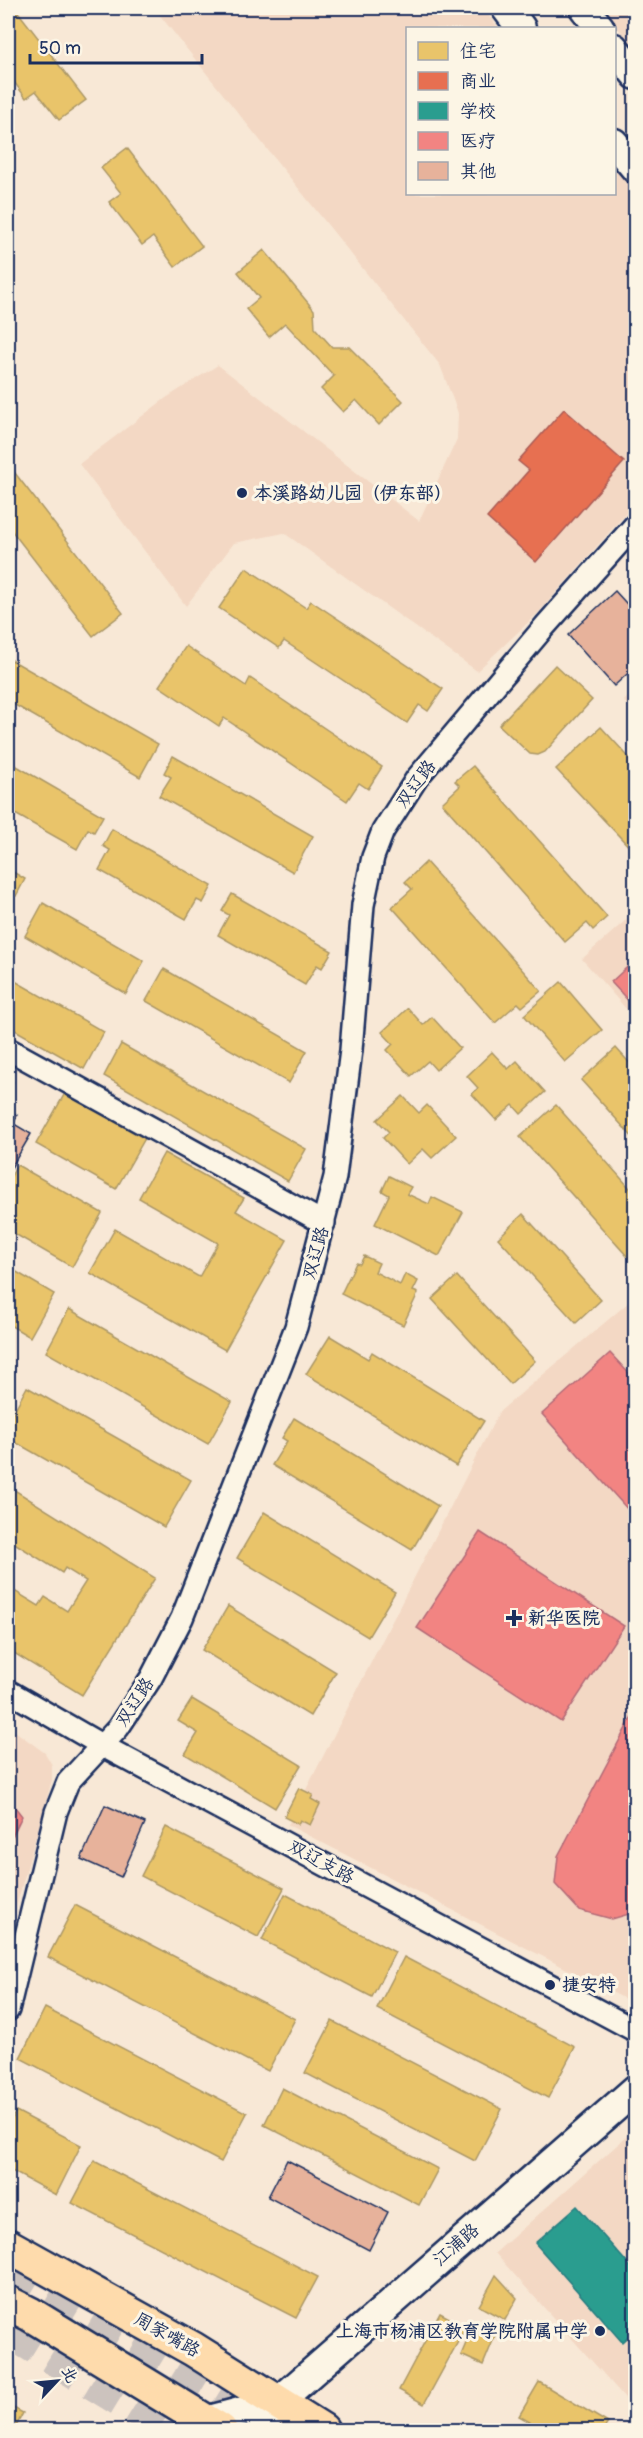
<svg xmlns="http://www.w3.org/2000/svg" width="643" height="2438" font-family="Pangolin,'LXGW WenKai TC',sans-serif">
<rect width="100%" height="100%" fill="#f8e8d6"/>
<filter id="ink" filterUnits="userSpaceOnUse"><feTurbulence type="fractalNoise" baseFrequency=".0167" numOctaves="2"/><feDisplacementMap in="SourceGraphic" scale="12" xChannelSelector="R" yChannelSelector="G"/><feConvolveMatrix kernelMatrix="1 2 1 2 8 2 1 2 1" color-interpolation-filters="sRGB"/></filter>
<g filter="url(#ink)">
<g fill="#f3d8c4">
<path d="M154 8H482L499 28H408V194H614L615 168 635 193V503L538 613 477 671 284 533 234 543 186 606 79 464 166 398 218 365 419 521 457 439 458 413 440 365Z"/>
<path d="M603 8H635V50Z"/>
<path d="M635 689V715L624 701Z"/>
<path d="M635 912V1019L582 959Z"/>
<path d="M635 1297V2004L288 1825 499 1412Z"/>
<path d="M8 1726 45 1753 52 1765V1780L12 1921 8 1919Z"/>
<path d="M635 2129V2409L495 2253Z"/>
</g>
<g fill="#e9c46a" stroke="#ab9766" stroke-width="1.5">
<path d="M8 8H15L86 100 59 120 36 91 26 98 8 74Z"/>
<path d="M127 148 202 246 175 267 153 237 142 245 109 202 121 193 101 168Z"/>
<path d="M264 250 314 310 315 328 332 347H349L403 401 379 425 356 400 343 412 321 389 334 376 285 323 269 337 246 309 259 298 238 272Z"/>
<path d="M8 464 123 613 93 636 8 526Z"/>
<path d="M246 568 306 608 311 601 443 689 428 711 419 705 407 723 284 641 279 648 219 608Z"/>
<path d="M186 646 246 686 250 678 382 767 368 789 359 783 347 801 224 718 219 726 159 686Z"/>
<path d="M8 658 158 744 140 777 8 701Z"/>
<path d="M555 665 592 700 545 752 538 755 530 754 499 725Z"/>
<path d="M601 727 636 765V854L556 769Z"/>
<path d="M173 756 313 836 293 872 159 796 171 777 164 773Z"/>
<path d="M8 761 103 816 94 832 88 829 77 849 8 810Z"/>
<path d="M473 766 607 917 593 930 587 923 565 942 442 803 460 786 455 781Z"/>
<path d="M112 829 212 886 203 903 197 900 186 919 99 870 110 850 103 846Z"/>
<path d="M426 862 541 991 522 1007 518 1003 495 1023 392 907 412 889 405 882Z"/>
<path d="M8 869 25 879 16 896 10 893 8 897Z"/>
<path d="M232 894 332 951 322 968 317 965 305 985 218 935 229 915 222 911Z"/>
<path d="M43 903 144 961 126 994 25 936Z"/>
<path d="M164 969 307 1051 289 1083 146 1001Z"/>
<path d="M8 977 104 1032 84 1069 8 1026Z"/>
<path d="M561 982 602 1030 565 1062 524 1015Z"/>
<path d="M408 1008 423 1025 432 1017 460 1048 436 1070 428 1061 411 1076 387 1050 393 1044 382 1032Z"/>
<path d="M121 1044 306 1149 288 1181 104 1076Z"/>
<path d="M616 1048 636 1070V1141L581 1080Z"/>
<path d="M492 1052 508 1069 517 1061 545 1092 521 1114 513 1105 496 1120 472 1094 478 1088 467 1076Z"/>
<path d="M68 1088 148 1133 116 1189 36 1144Z"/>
<path d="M403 1096 419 1113 427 1105 456 1136 432 1158 423 1149 407 1164 383 1138 389 1132 377 1120Z"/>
<path d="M556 1105 636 1195V1266L520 1137Z"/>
<path d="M164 1153 244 1198 236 1211 287 1240 225 1350 90 1273 115 1229 199 1277 218 1243 139 1198Z"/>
<path d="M17 1165 102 1213 72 1267 8 1230V1182Z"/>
<path d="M389 1176 411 1187 407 1194 429 1204 432 1197 463 1212 439 1256 375 1224 389 1195 382 1191Z"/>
<path d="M523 1214 601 1300 576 1323 498 1238Z"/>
<path d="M364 1256 379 1263 375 1272 400 1285 405 1274 418 1281 413 1291 418 1293 403 1325 341 1294 356 1263 360 1264Z"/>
<path d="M8 1267 54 1294 30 1337 8 1324Z"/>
<path d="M457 1276 535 1361 510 1384 432 1299Z"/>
<path d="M69 1309 232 1402 208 1444 46 1352Z"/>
<path d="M330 1336 368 1359 372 1352 484 1421 456 1466 306 1374Z"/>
<path d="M27 1387 191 1480 164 1527 8 1438V1422Z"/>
<path d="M294 1418 438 1506 412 1550 272 1465 287 1441 282 1438Z"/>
<path d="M8 1486 155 1578 82 1695 11 1651 8 1658V1587L39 1606 45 1597 67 1611 86 1581 65 1568 62 1573 8 1539Z"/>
<path d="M264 1512 395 1592 368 1637 237 1558Z"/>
<path d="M228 1606 336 1672 310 1716 202 1650Z"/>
<path d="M192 1699 301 1765 275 1808 185 1754 198 1733 178 1721Z"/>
<path d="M299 1788 313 1795 311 1799 320 1804 310 1825 300 1820 298 1824 284 1817Z"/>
<path d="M166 1827 284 1888 258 1937 141 1876Z"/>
<path d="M285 1894 395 1952 372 1997 262 1940Z"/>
<path d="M75 1905 295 2019 268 2071 48 1957Z"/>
<path d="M404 1957 575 2047 548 2098 377 2009Z"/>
<path d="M45 2008 247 2113 221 2162 20 2058Z"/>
<path d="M332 2021 502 2109 475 2161 305 2073Z"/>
<path d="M282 2088 438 2169 419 2205 264 2125Z"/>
<path d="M16 2111 81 2145 56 2195 8 2169V2128Z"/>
<path d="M94 2161 318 2277 296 2318 72 2203Z"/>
<path d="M496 2275 517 2298 505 2320 479 2306Z"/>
<path d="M440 2313 466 2327 424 2404 399 2390Z"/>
<path d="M475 2322 497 2331 483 2365 461 2355Z"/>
<path d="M539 2382 608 2423 603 2430H544L519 2416Z"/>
<path d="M8 2405 23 2413 14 2430H8Z"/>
</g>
<path fill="#e76f51" stroke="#aa5c55" stroke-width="1.5" d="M564 409 624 462 536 562 487 518 529 470 518 461Z"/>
<path fill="#2a9d8f" stroke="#267c80" stroke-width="1.5" d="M577 2206 636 2273V2329L622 2342 535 2243Z"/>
<g fill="#f28482" stroke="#b26a77" stroke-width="1.5">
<path d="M636 959V1009L611 982Z"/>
<path d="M636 1330V1343L629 1336Z"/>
<path d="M610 1353 636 1381V1507L630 1512 542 1414Z"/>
<path d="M480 1532 624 1626 561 1722 417 1628Z"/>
<path d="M636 1709V1912L612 1919 579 1910 555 1884 558 1856Z"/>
<path d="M8 1798 22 1816 8 1845Z"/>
</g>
<g fill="#e7b29b" stroke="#1b2f5e" stroke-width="1.5">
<path d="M615 591 636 614V666L614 686 568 635Z"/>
<path d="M8 1079 13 1082 8 1092Z"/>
<path d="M8 1110 17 1115 14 1124 31 1134 8 1173Z"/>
<path d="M105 1805 145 1823 121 1877 81 1859Z"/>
<path d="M287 2160 388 2212 369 2250 268 2197Z"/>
</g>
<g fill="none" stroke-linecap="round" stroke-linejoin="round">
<g stroke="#ccc3be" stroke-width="33" stroke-dasharray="33 16" stroke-linecap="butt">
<path d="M8 2268 263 2423"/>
<path d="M8 2331 169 2430"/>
</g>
<defs>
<g id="street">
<path d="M8 1049 324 1223"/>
<path d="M8 1691 103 1746 636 2031"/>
<path d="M8 2010 56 1812 68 1782 118 1728 151 1678 182 1618 296 1327 335 1177 351 1050 363 905 373 857 383 831 417 778 545 626 636 524"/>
</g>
<g id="secondary">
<path d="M506 8 521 28"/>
<path d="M584 8 600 28"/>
<path d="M614 48 636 75"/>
<path d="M614 143 636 169"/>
<path d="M194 2430 205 2421 278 2402"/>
<path d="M260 2430 278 2402 636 2089"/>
</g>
<g id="primary">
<path d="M8 2246 193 2349 322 2430"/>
<path d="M8 2303 30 2314 220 2430"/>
</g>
</defs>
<use href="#street" stroke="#1b2f5e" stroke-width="26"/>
<use href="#secondary" stroke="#1b2f5e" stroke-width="33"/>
<use href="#primary" stroke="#1b2f5e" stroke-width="38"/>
<use href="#street" stroke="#fcf5e5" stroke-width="21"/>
<use href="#secondary" stroke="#fcf5e5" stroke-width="28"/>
<use href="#primary" stroke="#fedbac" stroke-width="33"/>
</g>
</g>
<g fill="#1b2f5e" stroke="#fcf5e5" stroke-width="2">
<circle cx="242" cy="493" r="6"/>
<path d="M511 1609h6v6h6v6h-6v6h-6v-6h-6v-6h6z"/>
<circle cx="550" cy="1985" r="6"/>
<circle cx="600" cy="2331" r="6"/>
</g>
<g text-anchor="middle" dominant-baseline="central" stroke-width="6" stroke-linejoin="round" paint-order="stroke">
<g font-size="18" font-weight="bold" fill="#1b2f5e" stroke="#fcf5e5" text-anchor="start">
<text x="254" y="493">本溪路幼儿园（伊东部）</text>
<text x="528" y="1618">新华医院</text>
<text x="562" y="1985">捷安特</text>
<text x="588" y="2331" text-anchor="end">上海市杨浦区教育学院附属中学</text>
</g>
<g font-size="18" fill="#1b2f5e" stroke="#fcf5e5">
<text transform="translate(416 784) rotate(-54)">双辽路</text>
<text transform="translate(316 1253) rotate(-75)">双辽路</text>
<text transform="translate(135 1702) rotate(-57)">双辽路</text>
<text transform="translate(321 1862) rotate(28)">双辽支路</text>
<text transform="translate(456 2245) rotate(-41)">江浦路</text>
<text transform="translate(167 2335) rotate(29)">周家嘴路</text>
</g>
</g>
<rect width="643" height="2438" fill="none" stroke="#fcf5e5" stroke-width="30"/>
<rect x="15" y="15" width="613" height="2408" fill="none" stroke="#1b2f5e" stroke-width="2" filter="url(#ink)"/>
<rect x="406" y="27" width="210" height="168" fill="#fcf5e5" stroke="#a2a6af" stroke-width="1.5"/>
<rect x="418" y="42" width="30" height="18" fill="#e9c46a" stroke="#a2a6af" stroke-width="1.5"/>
<text x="460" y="57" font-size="18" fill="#1b2f5e">住宅</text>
<rect x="418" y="72" width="30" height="18" fill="#e76f51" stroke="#a2a6af" stroke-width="1.5"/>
<text x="460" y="87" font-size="18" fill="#1b2f5e">商业</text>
<rect x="418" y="102" width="30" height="18" fill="#2a9d8f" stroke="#a2a6af" stroke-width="1.5"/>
<text x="460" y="117" font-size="18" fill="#1b2f5e">学校</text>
<rect x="418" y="132" width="30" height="18" fill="#f28482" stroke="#a2a6af" stroke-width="1.5"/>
<text x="460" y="147" font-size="18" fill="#1b2f5e">医疗</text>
<rect x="418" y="162" width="30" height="18" fill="#e7b29b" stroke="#a2a6af" stroke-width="1.5"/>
<text x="460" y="177" font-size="18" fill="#1b2f5e">其他</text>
<g transform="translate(57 2381) rotate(64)" stroke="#fcf5e5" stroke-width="4.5" paint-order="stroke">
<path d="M0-4.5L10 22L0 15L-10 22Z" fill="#1b2f5e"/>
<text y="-9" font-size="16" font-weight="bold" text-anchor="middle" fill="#1b2f5e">北</text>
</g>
<path d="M30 54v9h172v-9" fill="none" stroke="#1b2f5e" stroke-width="3"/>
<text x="39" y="54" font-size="18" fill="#1b2f5e" stroke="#fcf5e5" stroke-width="4.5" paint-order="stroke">50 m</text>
</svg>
